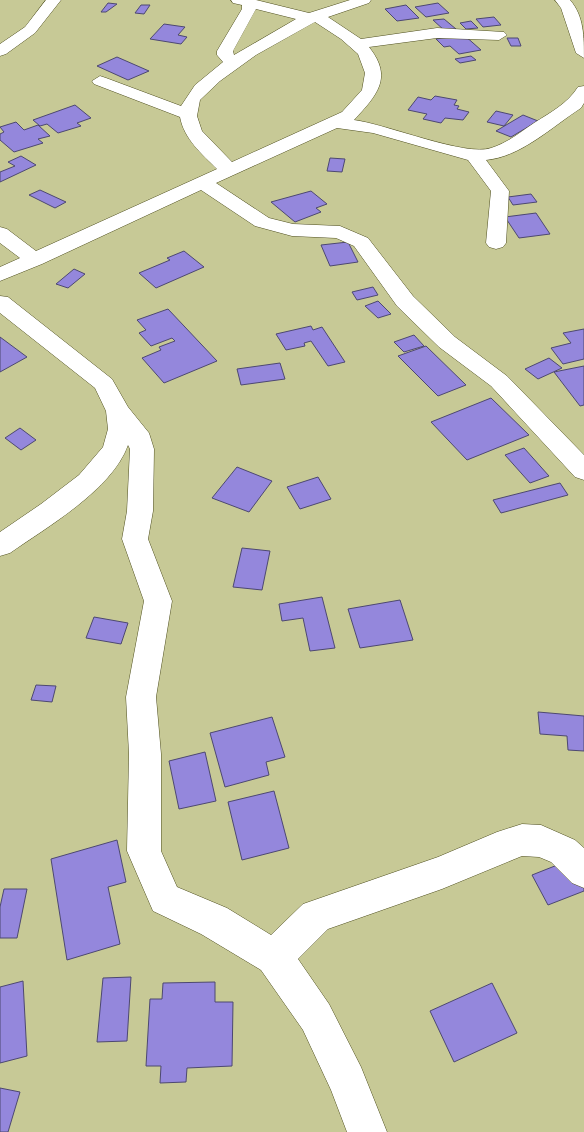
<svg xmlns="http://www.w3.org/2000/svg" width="584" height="1132" font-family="'Roboto Condensed',sans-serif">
<rect width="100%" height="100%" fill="#c7c996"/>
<g fill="#9487dc" stroke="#4d4871">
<path d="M108 3 117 4 106 12H101Z"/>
<path d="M438 3 449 13 426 17 415 7Z"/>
<path d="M141 5H150L144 14 135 13Z"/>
<path d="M406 5 419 18 397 21 385 9Z"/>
<path d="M494 17 501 25 483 27 476 19Z"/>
<path d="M444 19 456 29 445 31 433 20Z"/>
<path d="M471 21 478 28 466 29 460 23Z"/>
<path d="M164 24 185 27 178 35 187 37 181 44 150 39Z"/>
<path d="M464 35 481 50 459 54 450 46 444 47 436 39Z"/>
<path d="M507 38H518L521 46H511Z"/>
<path d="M471 56 476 60 460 63 455 59Z"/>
<path d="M117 57 149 71 128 80 97 66Z"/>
<path d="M435 96 457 100 454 105 459 106 457 109 469 112 463 120 445 118 441 123 423 119 427 114 408 110 418 97 431 100Z"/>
<path d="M75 105 91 118 77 123 81 126 58 133 47 124 40 126 33 120Z"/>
<path d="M496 111 513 115 504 126 487 122Z"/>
<path d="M523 115 538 121 511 137 496 131Z"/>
<path d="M16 122 24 130 38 125 50 136 38 139 43 143 14 152 0 140V134L4 132 0 127Z"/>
<path d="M21 156 36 165 0 182V172L15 166 8 162Z"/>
<path d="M330 158 345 159 342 172 327 171Z"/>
<path d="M40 190 66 202 55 208 29 195Z"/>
<path d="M311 191 327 204 316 208 321 212 295 222 271 202Z"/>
<path d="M531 194 537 202 513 205 508 197Z"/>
<path d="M536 213 550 234 519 238 505 217Z"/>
<path d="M348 242 358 262 330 266 321 245Z"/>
<path d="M184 251 204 267 156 288 139 273 170 260 167 258Z"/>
<path d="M74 269 85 274 68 288 56 284Z"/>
<path d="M373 287 378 295 357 300 352 292Z"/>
<path d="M378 301 391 314 378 318 365 306Z"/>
<path d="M168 309 217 361 164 383 142 358 161 350 159 347 175 341 172 338 151 346 139 333 146 330 137 320Z"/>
<path d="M311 326 313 330 322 327 345 362 328 366 311 341 304 343 305 346 286 350 276 334Z"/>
<path d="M584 329V359L563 364 551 348 571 343 563 333Z"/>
<path d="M414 335 424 346 404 352 394 342Z"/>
<path d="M0 337 27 357 0 372Z"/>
<path d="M426 346 466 385 438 396 398 356Z"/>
<path d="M549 358 562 368 538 379 525 369Z"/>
<path d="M280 363 285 379 241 385 237 369Z"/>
<path d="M584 366V405L580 406 554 372Z"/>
<path d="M491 398 529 435 467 460 431 422Z"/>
<path d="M20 428 36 440 21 450 5 438Z"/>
<path d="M524 448 549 476 530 483 505 455Z"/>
<path d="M237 467 272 481 249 512 212 498Z"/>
<path d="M318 477 331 499 300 509 287 487Z"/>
<path d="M560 483 568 495 501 513 493 500Z"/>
<path d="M242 548 270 551 262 590 233 587Z"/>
<path d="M322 597 335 648 310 651 303 618 282 621 279 604Z"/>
<path d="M400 600 413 640 360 648 348 609Z"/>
<path d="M94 617 128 623 121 644 86 638Z"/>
<path d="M36 685 56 686 52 702 31 700Z"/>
<path d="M538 712 584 716V751L568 750 567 736 540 734Z"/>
<path d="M272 717 285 757 266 762 269 775 225 787 210 733Z"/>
<path d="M205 752 216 801 179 809 169 761Z"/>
<path d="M274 791 289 848 242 860 228 802Z"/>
<path d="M117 840 126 882 108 887 120 944 67 960 51 859Z"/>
<path d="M570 860 584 885V891L548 905 532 875Z"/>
<path d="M4 889H27L17 938H0V907Z"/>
<path d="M131 977 127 1041 97 1042 103 978Z"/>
<path d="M23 981 27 1056 0 1063V987Z"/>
<path d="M215 982V1002H233L232 1066 187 1068 186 1082 160 1083 161 1066H146L150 999H162L163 983Z"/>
<path d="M492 983 517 1033 454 1062 430 1011Z"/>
<path d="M0 1088 20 1092 8 1132H0Z"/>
</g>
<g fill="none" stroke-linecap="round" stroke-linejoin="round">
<defs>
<g id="minor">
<path d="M46 0H61L35 33 6 54 0 56V44L25 27Z"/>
<path d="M231 0H256L309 13 350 0H371L369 3 328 17 361 39 437 28 504 32 507 35 499 40 437 38 369 47C394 78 376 96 354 120 386 124 466 157 491 148 507 143 521 132 534 123 551 112 567 104 578 87L584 86V103L581 108C553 126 521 157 486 160L509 191 506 243 503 247 496 249 489 247 486 243 491 191 468 160 373 133 337 128 216 183 269 218 293 224 340 226 368 238 413 296 455 337 507 376 584 455V480L575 477 491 386 439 347 397 306 354 246 336 238 292 236 255 226 201 190 42 264 0 281V267L20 258 0 243V227L7 229 36 251 217 169C202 154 184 139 180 117L94 84 92 81 100 76 106 78 181 106 195 85 223 62 217 55V51L242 9V5L233 3ZM256 9 296 19 234 55 233 51ZM315 22 341 39 358 54 365 73 362 90 342 112 232 162 202 131 197 116 200 100 220 81 256 55Z"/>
<path d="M555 0H570C584 16 584 37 584 58L576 53 561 8Z"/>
<path d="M0 296 8 297 112 379 128 407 149 433 154 449 153 511 148 539 172 601 156 697 161 754V851L177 887 227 908 271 935 303 904 438 857 497 832 522 824 541 825 575 840 584 848V888L572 883 551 862 539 857 522 856 442 889 328 929 298 959 329 1004 361 1067 387 1132H347L331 1090 303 1030 261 970 201 934 153 911 127 851 129 754 126 697 144 601 122 539 127 511 130 449 128 445C112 490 47 527 10 553L0 556V532L41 504 79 475 103 447 108 429 106 411 95 388 0 313Z"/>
</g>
</defs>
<use href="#minor" stroke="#4f4f1f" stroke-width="1"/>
<use href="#minor" fill="#fff" fill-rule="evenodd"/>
</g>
</svg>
